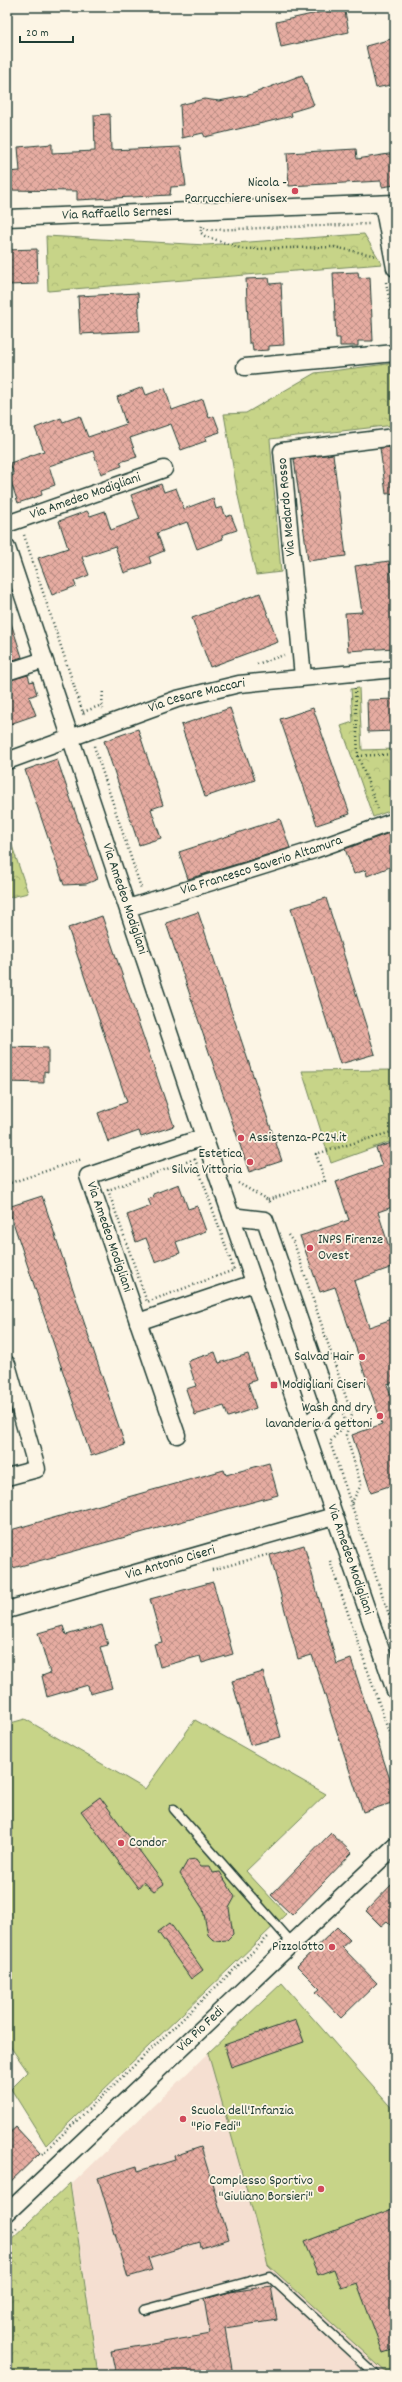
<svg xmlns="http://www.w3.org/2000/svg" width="402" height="2382" font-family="Dekko,sans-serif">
<defs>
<pattern id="park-crowns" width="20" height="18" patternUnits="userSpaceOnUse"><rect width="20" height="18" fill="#c7d488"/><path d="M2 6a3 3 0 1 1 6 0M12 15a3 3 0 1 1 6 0" fill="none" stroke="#aab776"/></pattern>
<pattern id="building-cross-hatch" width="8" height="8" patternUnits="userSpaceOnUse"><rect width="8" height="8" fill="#e6aca1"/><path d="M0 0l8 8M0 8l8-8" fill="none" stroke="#ba8d84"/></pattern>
</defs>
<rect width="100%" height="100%" fill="#fcf5e5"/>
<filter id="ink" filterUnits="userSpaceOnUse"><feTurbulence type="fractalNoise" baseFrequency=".025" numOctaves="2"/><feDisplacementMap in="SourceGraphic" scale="8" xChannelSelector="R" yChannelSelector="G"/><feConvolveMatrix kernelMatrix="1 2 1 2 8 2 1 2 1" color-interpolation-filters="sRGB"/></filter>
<g filter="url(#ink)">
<path fill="#f5dfd1" d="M208 2053 268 2265 389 2375H99L71 2185Z"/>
<g fill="url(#park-crowns)" stroke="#73885e">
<path d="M364 234 382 264 48 291 46 236 206 245Z"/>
<path d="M395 363V425L270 439 281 572 256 575 238 496 224 414 246 413 315 373Z"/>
<path d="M359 688 362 750 395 749V809L373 817 341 726 353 722 351 689Z"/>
<path d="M7 831 28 893 7 898Z"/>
<path d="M395 1070V1140L331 1163 302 1071Z"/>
<path d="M70 2183 98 2375H7V2243Z"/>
</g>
<g fill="#c7d488" stroke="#73885e">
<path d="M25 1719 145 1789 195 1720 326 1794 246 1871 286 1914 46 2145 11 2089 28 2072 7 2042V1724Z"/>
<path d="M282 1983 395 2112V2375H389L268 2265 208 2053Z"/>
</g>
<g fill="url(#building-cross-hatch)" stroke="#1f3d34">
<path d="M344 7 349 32 281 47 276 22Z"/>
<path d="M395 38V84L376 88 366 46Z"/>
<path d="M302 75 314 105 291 112 292 116 205 137 203 133 182 138 180 105 204 99 219 101 249 95Z"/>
<path d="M110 114 111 150 181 147 186 186 171 187 170 195 77 200V191L7 190V172L20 171 18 147 52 144V153L95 151 94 115Z"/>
<path d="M356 149 357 159 395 153V185L382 187 381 181 289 186 287 153Z"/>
<path d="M37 249 38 284 7 285V250Z"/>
<path d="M358 272 359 278 370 277 373 341H358V346H340V338H336L333 273Z"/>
<path d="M269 278 270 284 281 283 284 345 269 346V350L253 351 252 343H249L246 279Z"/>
<path d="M138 293 140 331 80 334 78 296Z"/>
<path d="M143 387 146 395 165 388 172 410 203 399 209 418 214 416 220 432 205 437 206 441 181 450 171 424 130 438 137 457 120 462 122 466 101 474 93 451 49 466 55 485 41 490 42 495 18 503 9 476 14 475 10 463 44 451 35 428 61 418 63 422 80 416 88 437 126 424 117 397Z"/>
<path d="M395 447V493L386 494 380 448Z"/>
<path d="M333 454 346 556 308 561 294 459Z"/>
<path d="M161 484 164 492 176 488 184 509 213 498 216 509 222 507 226 517 231 515 237 530 222 535 223 539 197 549 187 522 157 533 164 551 149 557 151 563 124 573 115 546 82 557 89 575 74 581 76 586 52 595 38 558 68 548 59 521 87 511 90 516 105 511 111 530 140 519 131 495Z"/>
<path d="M389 561 395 601V648L348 651 345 613 362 612 355 566Z"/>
<path d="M260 593 278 642 210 667 192 618Z"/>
<path d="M7 620H10L22 657 7 662Z"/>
<path d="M28 675 30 682 33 681 37 694 29 697 36 715 7 725V681Z"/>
<path d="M395 699V731L368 732 367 700Z"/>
<path d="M230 708 255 780 205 797 181 725Z"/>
<path d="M313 708 350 814 317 825 280 719Z"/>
<path d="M138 729 163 805 151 809 161 838 139 845 104 741Z"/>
<path d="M57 759 98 879 86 884 64 885 25 770Z"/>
<path d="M280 819 290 848 188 879 179 852Z"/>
<path d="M395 831V865L367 876 366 870 354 874 345 849Z"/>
<path d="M326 898 375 1054 340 1064 291 908Z"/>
<path d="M198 912 282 1161 249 1172 166 923Z"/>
<path d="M102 916 174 1126 141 1137 139 1131 108 1142 98 1113 127 1102 68 928Z"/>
<path d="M7 1047 48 1048V1072L44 1071V1083L7 1082Z"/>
<path d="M395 1142V1206L378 1212 395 1266 354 1281 369 1327 395 1318V1382L387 1384 395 1407V1484L371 1492 352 1435 382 1424 335 1287 320 1292 300 1236 349 1220 336 1182 382 1166 376 1148Z"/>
<path d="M179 1184 188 1209 197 1206 206 1231 176 1242 180 1253 155 1262 146 1238 136 1242 127 1215 151 1206 148 1199 154 1197 153 1194Z"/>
<path d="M42 1196 125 1445 91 1456 8 1207Z"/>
<path d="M215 1352 219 1363 248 1354 256 1380 248 1383 256 1408 228 1417 224 1406 195 1415 186 1389 196 1386 188 1361Z"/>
<path d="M269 1463 278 1495 13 1568 7 1548V1531L224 1470 226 1475Z"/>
<path d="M304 1545 337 1664 351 1659 395 1795V1802L363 1812 312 1655 298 1659 270 1555Z"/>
<path d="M213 1582 233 1654 202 1663 200 1656 160 1667 154 1644 162 1642 150 1599Z"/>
<path d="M102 1625 108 1645 100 1647 112 1688 90 1694 88 1685 47 1697 42 1676 50 1673 38 1633 63 1626 66 1635Z"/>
<path d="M263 1672 281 1737 250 1745 232 1681Z"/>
<path d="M100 1797 164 1884 154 1891 143 1882 138 1888 81 1811Z"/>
<path d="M331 1833 352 1853 292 1915 271 1895Z"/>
<path d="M196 1859 201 1866H210L213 1873 220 1872 235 1897 229 1908 233 1934 227 1940 214 1941 208 1935 203 1909 180 1874 188 1860Z"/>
<path d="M395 1881V1929L387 1921 381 1926 366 1911Z"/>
<path d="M170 1923 203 1970 191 1979 158 1932Z"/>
<path d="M337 1927 350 1940 342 1947 377 1983 341 2018 316 1992 320 1989 297 1966Z"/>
<path d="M296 2020 304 2042 231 2067 224 2045Z"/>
<path d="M16 2127 40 2153 7 2185V2135Z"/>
<path d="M201 2147 229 2239 201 2248 200 2242 148 2258 152 2270 128 2277 98 2178 137 2166 138 2171 175 2160 174 2156Z"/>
<path d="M395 2208V2349L383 2353 357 2283 341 2288 334 2269 318 2275 304 2242Z"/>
<path d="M271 2286 277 2320 225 2328 233 2375H116L111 2351 210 2334 204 2299 230 2292Z"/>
</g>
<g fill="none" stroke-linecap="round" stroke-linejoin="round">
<defs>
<g id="service">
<path d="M174 1809 292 1943"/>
<path d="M144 2310 269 2276 376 2375"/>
</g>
<g id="minor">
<path d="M383 204 395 268"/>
<path id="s1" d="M7 218 395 203"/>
<path d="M245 367 395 353"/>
<path id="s2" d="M7 524 164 469"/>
<path id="s3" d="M7 548 204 1137 395 1691"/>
<path d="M7 672 44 660"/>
<path d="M303 677 282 451 395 437"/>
<path id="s4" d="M7 761 177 699 239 684 395 669"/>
<path id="s5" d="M128 908 314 850 395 821"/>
<path d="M231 1216 265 1220 329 1406 304 1427"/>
<path d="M138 1322 254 1283"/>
<path d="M7 1364 37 1469 7 1477"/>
<path d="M177 1435 88 1176 204 1137"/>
<path id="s6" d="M7 1610 334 1516"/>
<path id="s7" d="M7 2213 395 1846"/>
</g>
</defs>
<use href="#service" stroke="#1f3d34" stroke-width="11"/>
<use href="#minor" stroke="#1f3d34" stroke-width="19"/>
<g stroke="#1f3d34" stroke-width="2.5" stroke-dasharray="1 3" stroke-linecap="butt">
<path d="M7 193H15"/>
<path d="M202 226 200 232 205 236 243 249 334 247 377 256"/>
<path d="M204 228 209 230 370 224"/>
<path d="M386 282 394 324 390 337"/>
<path d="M7 485 13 504"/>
<path d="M7 499 9 506"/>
<path d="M24 535 84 716"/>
<path d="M257 664 284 655"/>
<path d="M355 688 358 756 378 809"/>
<path d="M102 705 103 690"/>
<path d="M83 712 102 705 103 709"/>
<path d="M94 746 141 888"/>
<path d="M358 756 395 754"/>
<path d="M195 1159 234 1270 147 1302 108 1190Z"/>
<path d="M238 1183 268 1200 270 1204"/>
<path d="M7 1184 82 1159"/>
<path d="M268 1200 325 1181 316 1154 395 1131"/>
<path d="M288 1235 294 1243 352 1415 346 1435 361 1485 350 1506"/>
<path d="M343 1414 346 1423 330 1442 395 1632"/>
<path d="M330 1561 395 1750"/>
<path d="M212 1570 270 1554"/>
<path d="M42 2154 269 1936"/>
<path d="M7 2237 18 2227"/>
</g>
<use href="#service" stroke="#fcf5e5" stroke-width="8"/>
<use href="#minor" stroke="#fcf5e5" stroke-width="16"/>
</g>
</g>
<g fill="#d1495b" stroke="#fcf5e5" stroke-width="1.5">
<circle cx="295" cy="191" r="4"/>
<circle cx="241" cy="1138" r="4"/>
<circle cx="250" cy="1162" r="4"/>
<circle cx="310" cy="1248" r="4"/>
<circle cx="362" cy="1357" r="4"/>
<rect x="270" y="1381" width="8" height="8" rx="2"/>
<circle cx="380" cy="1416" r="4"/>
<circle cx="121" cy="1843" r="4"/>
<circle cx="332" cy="1947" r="4"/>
<circle cx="183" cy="2119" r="4"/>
<circle cx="321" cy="2189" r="4"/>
</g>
<g text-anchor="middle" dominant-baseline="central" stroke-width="3.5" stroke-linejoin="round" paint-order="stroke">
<g font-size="14" fill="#1f3d34" stroke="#fcf5e5" text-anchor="end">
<text x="287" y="183">Nicola -<tspan x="287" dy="16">Parrucchiere unisex</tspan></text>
<text x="249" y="1138" text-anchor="start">Assistenza-PC24.it</text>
<text x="242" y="1154">Estetica<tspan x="242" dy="16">Silvia Vittoria</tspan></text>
<text x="318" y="1240" text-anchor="start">INPS Firenze<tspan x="318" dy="16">Ovest</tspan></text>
<text x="354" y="1357">Salvad Hair</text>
<text x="282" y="1385" text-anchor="start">Modigliani Ciseri</text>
<text x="372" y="1408">Wash and dry<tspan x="372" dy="16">lavanderia a gettoni</tspan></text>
<text x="129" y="1843" text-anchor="start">Condor</text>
<text x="324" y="1947">Pizzolotto</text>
<text x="191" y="2111" text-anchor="start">Scuola dell'Infanzia<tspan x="191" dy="16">"Pio Fedi"</tspan></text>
<text x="313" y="2181">Complesso Sportivo<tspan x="313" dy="16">"Giuliano Borsieri"</tspan></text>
</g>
<g font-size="14" fill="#1f3d34" stroke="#fcf5e5">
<text stroke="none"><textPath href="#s1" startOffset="110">Via Raffaello Sernesi</textPath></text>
<text stroke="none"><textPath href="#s2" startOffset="83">Via Amedeo Modigliani</textPath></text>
<text transform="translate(287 507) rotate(-95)">Via Medardo Rosso</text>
<text stroke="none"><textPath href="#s4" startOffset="201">Via Cesare Maccari</textPath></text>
<text stroke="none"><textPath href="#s5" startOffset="140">Via Francesco Saverio Altamura</textPath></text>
<text stroke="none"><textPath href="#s3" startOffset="370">Via Amedeo Modigliani</textPath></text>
<text transform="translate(109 1237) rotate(71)">Via Amedeo Modigliani</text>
<text stroke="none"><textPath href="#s3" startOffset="1068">Via Amedeo Modigliani</textPath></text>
<text stroke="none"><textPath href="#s6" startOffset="170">Via Antonio Ciseri</textPath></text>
<text stroke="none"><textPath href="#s7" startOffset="267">Via Pio Fedi</textPath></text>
</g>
</g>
<rect width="402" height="2382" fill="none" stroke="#fcf5e5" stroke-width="24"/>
<rect x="12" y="12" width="378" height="2358" fill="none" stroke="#1f3d34" stroke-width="1.5" filter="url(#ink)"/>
<path d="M20 36v6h53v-6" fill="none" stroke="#1f3d34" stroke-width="2"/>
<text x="26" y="36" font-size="12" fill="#1f3d34" stroke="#fcf5e5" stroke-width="3" paint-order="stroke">20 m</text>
</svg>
